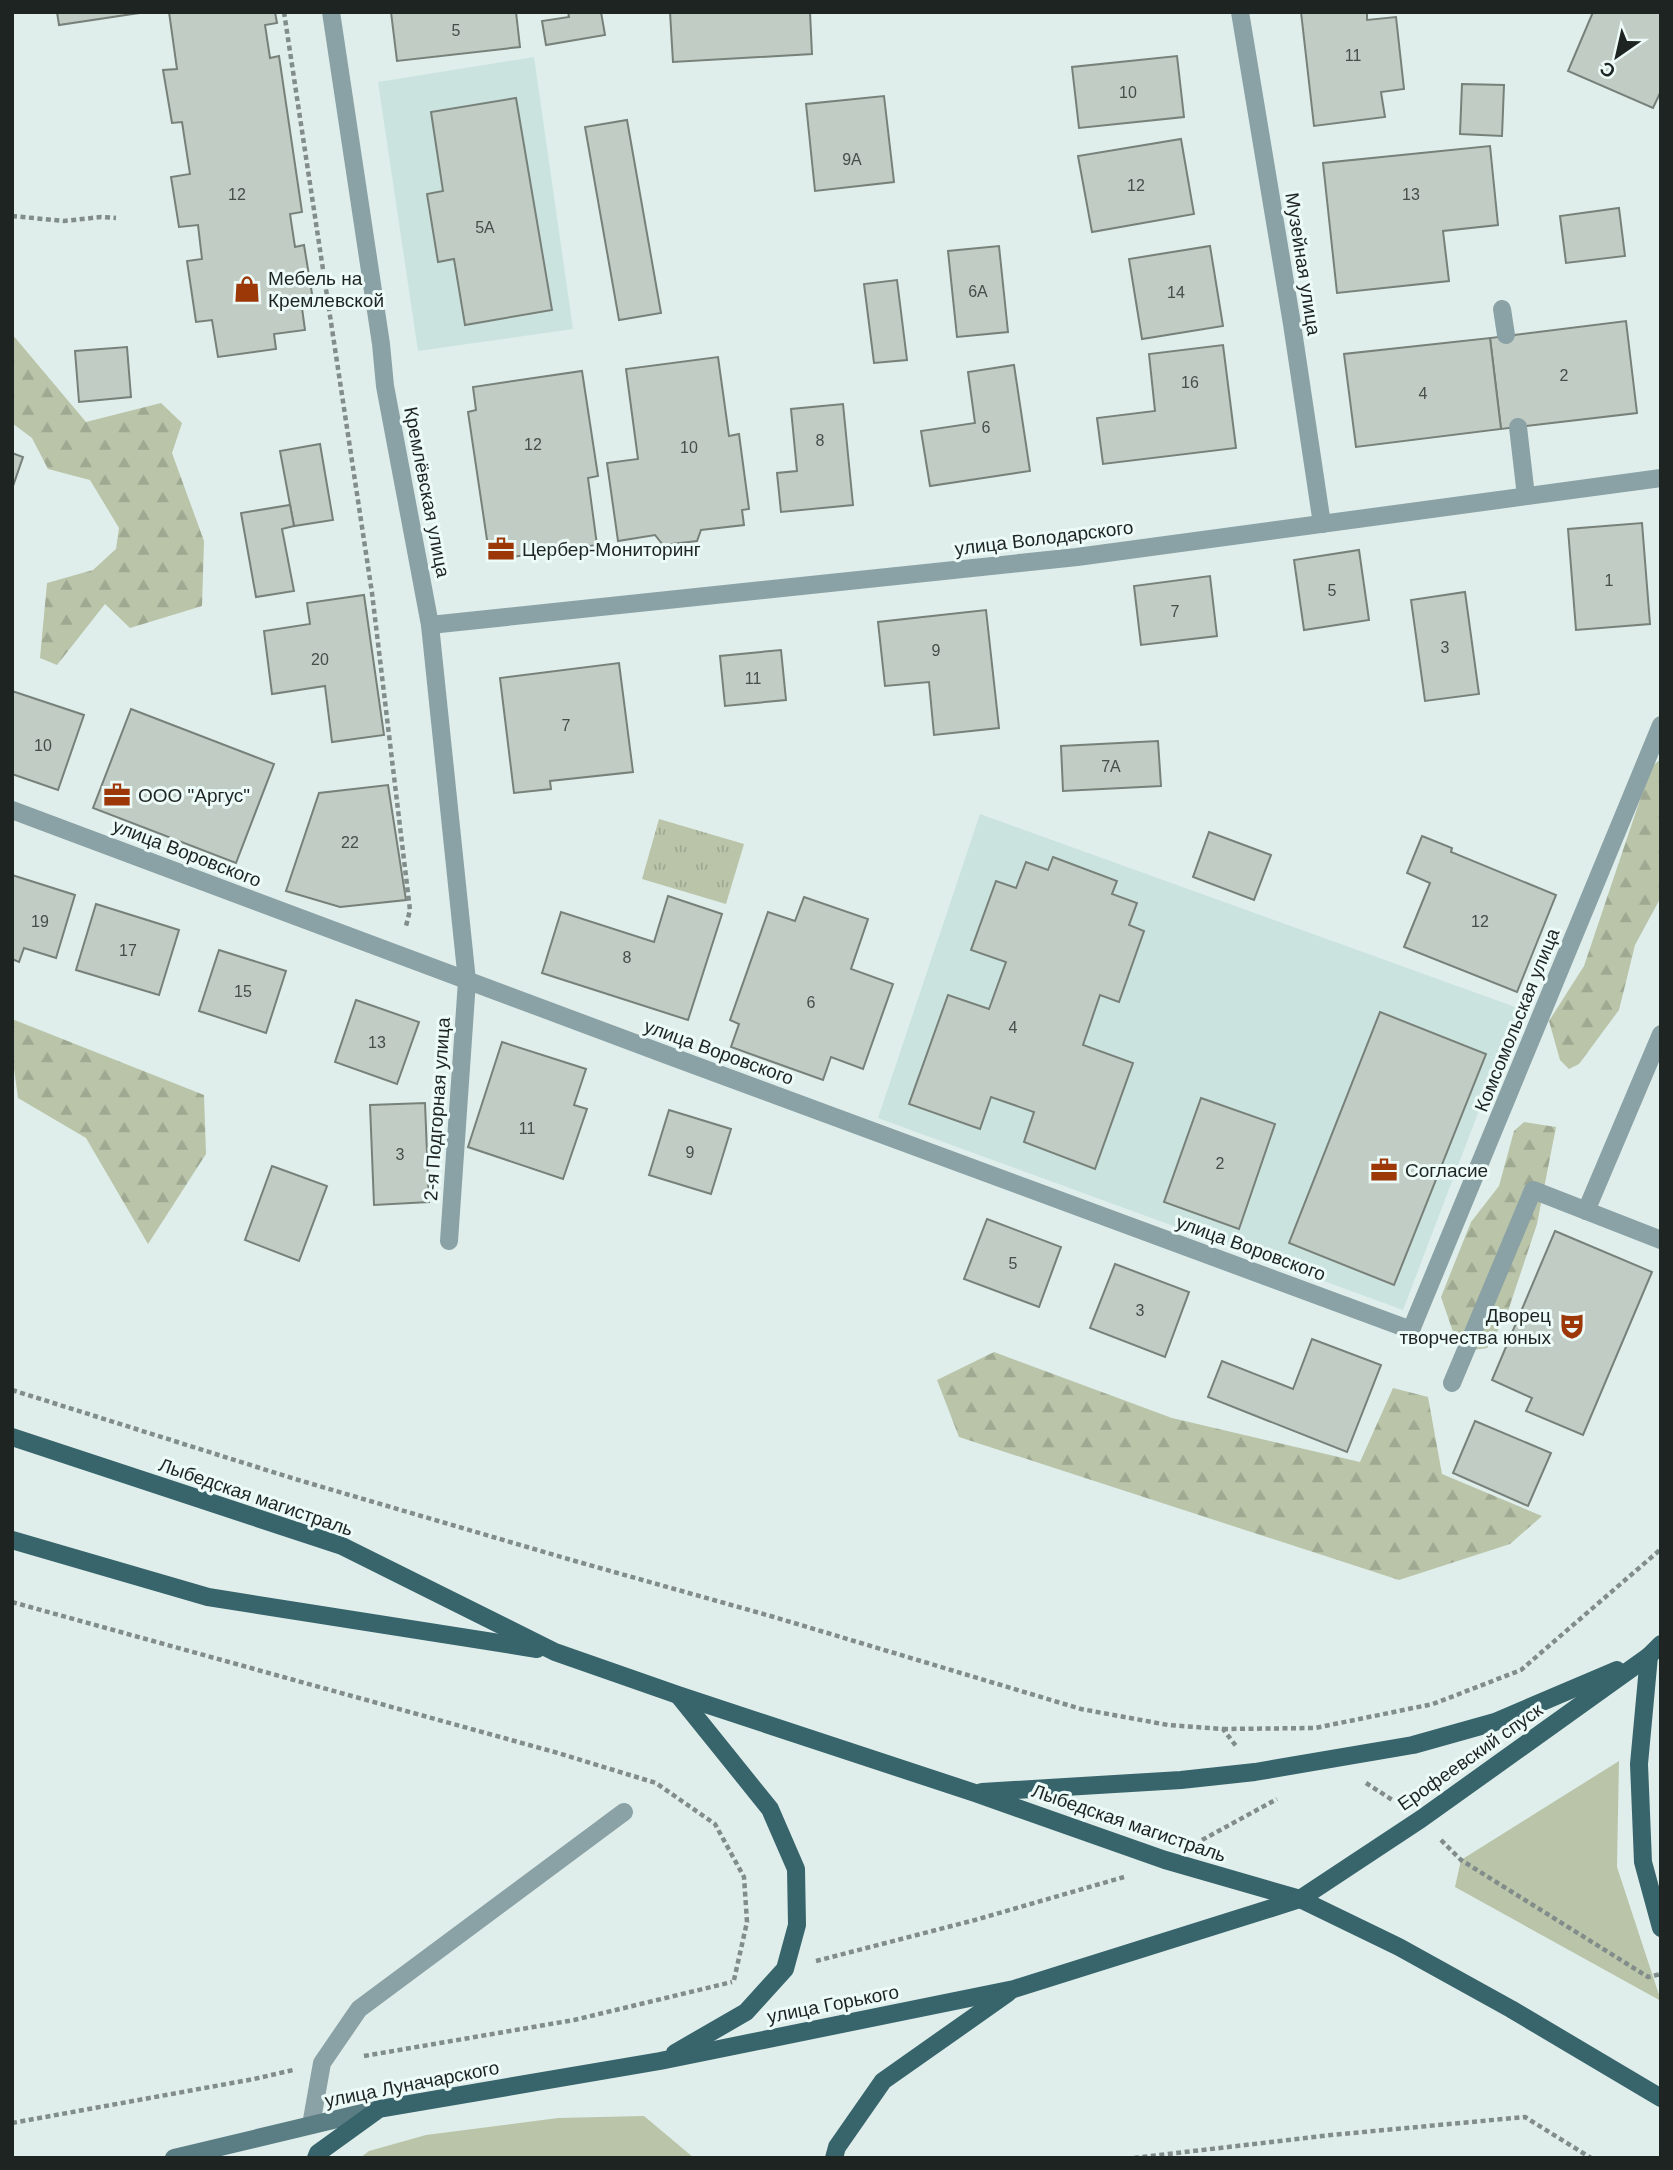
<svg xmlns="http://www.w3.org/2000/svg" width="1673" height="2170" font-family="Arial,sans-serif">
<defs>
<pattern id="forest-firs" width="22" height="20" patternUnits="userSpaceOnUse" patternTransform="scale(1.75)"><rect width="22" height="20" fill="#b9c4a9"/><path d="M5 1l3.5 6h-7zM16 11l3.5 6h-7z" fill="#9fa891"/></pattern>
<pattern id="park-tufts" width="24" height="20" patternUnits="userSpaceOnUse" patternTransform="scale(1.75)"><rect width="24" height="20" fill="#b9c4a9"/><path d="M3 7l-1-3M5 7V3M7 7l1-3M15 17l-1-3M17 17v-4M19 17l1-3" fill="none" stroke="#9fa891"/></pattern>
</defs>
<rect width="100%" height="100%" fill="#dfeeeb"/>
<g fill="#cbe3de">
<path d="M534 57 573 329 418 351 378 82Z"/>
<path d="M980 814 1518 1008 1403 1310 878 1118Z"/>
</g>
<g fill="#b9c4a9">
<path d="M1619 1761 1617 1867 1661 2001 1455 1887 1461 1860Z"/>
<path d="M644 2116 694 2158H360L369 2151 426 2135 558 2118Z"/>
</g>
<g fill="url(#forest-firs)">
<path d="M12 334 86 422 161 403 182 423 172 453 204 541 202 606 130 628 105 604 57 665 40 658 47 583 93 570 116 549 119 528 90 480 48 469 32 438 12 423Z"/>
<path d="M1661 759V897L1635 945 1619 1010 1579 1064 1569 1069 1560 1060 1549 1021 1584 966 1651 767Z"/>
<path d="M12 1019 204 1095 206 1154 148 1244 86 1138 18 1098 12 1054Z"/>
<path d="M1524 1122 1556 1127 1537 1224 1506 1317 1487 1348 1460 1352 1441 1297 1471 1222 1499 1186 1514 1131Z"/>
<path d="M994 1352 1172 1418 1360 1462 1393 1388 1428 1397 1442 1474 1542 1516 1510 1544 1399 1580 959 1437 937 1380Z"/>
</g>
<path fill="url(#park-tufts)" d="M659 819 744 844 726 904 642 879Z"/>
<g fill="#c1ccc4" stroke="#77817a" stroke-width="2">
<path d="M57 12H146L59 25Z"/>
<path d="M169 12H275L277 23 265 25 270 58 279 56 302 212 290 214 295 247 304 245 314 306 302 308 305 330 274 334 276 349 218 357 212 320 196 322 187 261 202 259 198 225 179 227 171 177 190 174 182 122 172 123 163 70 177 69Z"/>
<path d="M391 12H516L520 47 397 61Z"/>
<path d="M568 12H601L605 35 546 45 542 21 569 17Z"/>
<path d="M670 12H810L812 54 673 62Z"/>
<path d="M1301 12H1367V20L1396 17 1404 89 1381 92 1385 117 1314 126Z"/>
<path d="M1593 12H1661V91L1653 108 1568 71Z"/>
<path d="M1177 56 1184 117 1079 128 1072 67Z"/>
<path d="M1462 84 1504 85 1502 136 1460 134Z"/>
<path d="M884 96 894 182 815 191 806 104Z"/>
<path d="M516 98 552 310 465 325 454 259 438 262 427 194 443 191 431 112Z"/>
<path d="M627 120 661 313 619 320 585 127Z"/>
<path d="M1181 139 1194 214 1092 232 1078 156Z"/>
<path d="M1490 146 1498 225 1443 231 1449 281 1337 293 1323 163Z"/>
<path d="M1619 208 1625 256 1566 263 1560 216Z"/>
<path d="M999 246 1008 332 957 337 948 251Z"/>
<path d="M1210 246 1223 326 1142 339 1129 259Z"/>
<path d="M897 280 907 360 874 363 864 284Z"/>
<path d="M1626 321 1637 413 1501 429 1490 338Z"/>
<path d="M1490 338 1501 429 1356 447 1344 354Z"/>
<path d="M1223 345 1236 448 1103 464 1097 418 1155 411 1149 354Z"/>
<path d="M127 347 131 397 79 402 75 351Z"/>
<path d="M718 357 729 436 739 434 749 509 742 510 744 525 701 530 697 541 663 545 655 535 618 541 607 463 638 459 626 369Z"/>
<path d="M1014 365 1030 471 930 486 921 431 975 423 968 372Z"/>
<path d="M582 371 598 476 588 478 597 545 490 560 468 412 476 410 473 387Z"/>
<path d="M843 404 853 505 781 512 777 473 797 471 791 409Z"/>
<path d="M320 444 333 520 294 526 280 451Z"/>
<path d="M12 453 23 457 12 489Z"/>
<path d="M290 505 294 526 282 529 294 591 256 597 241 513Z"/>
<path d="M1642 523 1650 624 1576 630 1568 529Z"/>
<path d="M1359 550 1369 620 1304 630 1294 560Z"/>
<path d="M1210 576 1217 636 1141 645 1134 586Z"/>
<path d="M1465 592 1479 694 1425 701 1411 600Z"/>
<path d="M364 595 384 735 332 742 325 686 272 694 264 631 310 624 307 603Z"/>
<path d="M986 610 999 728 934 735 929 682 885 686 878 622Z"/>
<path d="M781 650 786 700 725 706 720 656Z"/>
<path d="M619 663 633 772 550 781 551 789 514 793 500 678Z"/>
<path d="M12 691 84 715 58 790 12 774Z"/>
<path d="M131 709 274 764 236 863 93 808Z"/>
<path d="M1158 741 1161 786 1063 791 1061 746Z"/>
<path d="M388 785 406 900 340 907 286 891 319 793Z"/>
<path d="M1209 832 1271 855 1254 900 1193 877Z"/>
<path d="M1422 836 1452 848 1451 852 1556 895 1517 992 1404 947 1430 883 1407 873Z"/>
<path d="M1053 857 1117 881 1112 894 1137 903 1129 925 1144 931 1119 1002 1100 995 1083 1045 1133 1063 1095 1169 1024 1142 1034 1112 991 1097 980 1129 909 1104 948 995 989 1009 1006 962 971 950 996 881 1016 888 1026 862 1048 870Z"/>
<path d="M12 875 75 895 56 958 24 948 19 962 12 959Z"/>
<path d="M668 896 722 914 688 1020 542 973 561 912 654 942Z"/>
<path d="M804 897 868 919 851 969 893 984 863 1069 831 1057 823 1080 731 1047 739 1024 730 1020 768 912 795 921Z"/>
<path d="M96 904 179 930 159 995 76 970Z"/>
<path d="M219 950 286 971 266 1033 199 1011Z"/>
<path d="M356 1000 419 1022 397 1084 335 1062Z"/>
<path d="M1380 1012 1486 1054 1394 1285 1289 1243Z"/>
<path d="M502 1042 586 1069 574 1105 587 1109 563 1179 468 1147Z"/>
<path d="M1201 1098 1275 1124 1239 1229 1164 1202Z"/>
<path d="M425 1103 429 1202 374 1205 370 1105Z"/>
<path d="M669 1110 731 1129 711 1194 649 1175Z"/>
<path d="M272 1166 327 1186 299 1261 245 1240Z"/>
<path d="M987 1219 1061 1247 1039 1307 964 1279Z"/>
<path d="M1555 1231 1652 1272 1583 1435 1526 1411 1532 1398 1492 1380Z"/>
<path d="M1115 1264 1189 1292 1165 1357 1090 1328Z"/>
<path d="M1312 1339 1381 1365 1347 1452 1208 1397 1222 1361 1293 1389Z"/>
<path d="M1475 1421 1551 1453 1528 1506 1453 1473Z"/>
</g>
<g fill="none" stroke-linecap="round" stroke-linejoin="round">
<g stroke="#828c8a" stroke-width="4.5" stroke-dasharray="5 3.5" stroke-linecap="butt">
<path d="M284 12 372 593 410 910 406 926"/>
<path d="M12 216 64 221 101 217 116 218"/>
<path d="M12 1390 295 1479 575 1561 774 1617 1081 1709 1168 1725 1223 1729 1236 1746"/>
<path d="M12 1602 558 1753 656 1783 715 1824 744 1877 747 1922 734 1980"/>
<path d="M1223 1729 1315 1728 1433 1704 1521 1670 1661 1549"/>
<path d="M1366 1783 1394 1801"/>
<path d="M1202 1840 1277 1799"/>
<path d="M1441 1840 1461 1860 1648 1977 1661 1974"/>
<path d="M816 1961 975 1920 1124 1877"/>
<path d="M364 2056 574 2020 732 1982"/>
<path d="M12 2123 254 2079 293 2070"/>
<path d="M1134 2158 1331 2135 1525 2117 1591 2158"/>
</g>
<g stroke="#8aa1a5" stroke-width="18">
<path d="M1502 309 1506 335"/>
<path d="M1518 427 1526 496"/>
<path d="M1586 1211 1661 1034"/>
<path d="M1452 1383 1533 1190 1661 1240"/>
<path d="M311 2125 322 2063 359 2009 624 1812"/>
</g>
<g stroke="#8aa1a5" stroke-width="18">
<path d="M331 12 381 344 385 386 430 625 467 981 449 1241"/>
<path d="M1240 12 1292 324 1322 524"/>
<path d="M430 625 1077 557 1661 478"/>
<path d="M12 810 667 1055 1411 1330 1661 725"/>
</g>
<path stroke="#5b7d84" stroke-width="18" d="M174 2158 379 2109"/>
<g stroke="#38646c" stroke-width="18">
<path d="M12 1437 342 1546 555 1652 678 1695 975 1793 1165 1860 1300 1899 1399 1947 1511 2009 1661 2098"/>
<path d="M12 1540 208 1597 537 1649"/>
<path d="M1649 1656 1639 1764 1643 1862 1661 1928"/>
<path d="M982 1792 1181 1780 1255 1772 1413 1745 1495 1722 1617 1670"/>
<path d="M675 2053 746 2012 785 1969 797 1925 796 1869 770 1809 679 1696"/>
<path d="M316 2158 318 2153 379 2109 660 2061 1014 1989 1300 1899 1421 1819 1649 1656 1661 1644"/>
<path d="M834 2158 837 2147 883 2081 1008 1993"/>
</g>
</g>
<defs>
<symbol id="shop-bare" viewBox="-9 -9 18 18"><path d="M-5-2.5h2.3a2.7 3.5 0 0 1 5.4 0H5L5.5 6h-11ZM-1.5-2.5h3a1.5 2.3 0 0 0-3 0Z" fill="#9c3708" stroke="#edfbf8" stroke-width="2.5" paint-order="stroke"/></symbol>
<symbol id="office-bare" viewBox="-9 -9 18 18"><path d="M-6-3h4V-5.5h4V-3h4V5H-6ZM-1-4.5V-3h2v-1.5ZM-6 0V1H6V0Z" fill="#9c3708" stroke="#edfbf8" stroke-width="2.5" paint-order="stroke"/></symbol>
<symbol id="theatre-bare" viewBox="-9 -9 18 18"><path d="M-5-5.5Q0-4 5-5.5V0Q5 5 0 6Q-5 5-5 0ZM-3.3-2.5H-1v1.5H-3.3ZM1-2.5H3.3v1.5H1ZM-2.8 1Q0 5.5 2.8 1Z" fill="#9c3708" stroke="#edfbf8" stroke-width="2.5" paint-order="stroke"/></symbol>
</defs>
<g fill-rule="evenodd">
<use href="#shop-bare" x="228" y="270" width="38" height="38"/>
<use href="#office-bare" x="482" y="530" width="38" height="38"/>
<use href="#office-bare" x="98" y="776" width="38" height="38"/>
<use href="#office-bare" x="1365" y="1151" width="38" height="38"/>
<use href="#theatre-bare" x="1553" y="1307" width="38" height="38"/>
</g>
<g text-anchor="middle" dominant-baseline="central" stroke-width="6" stroke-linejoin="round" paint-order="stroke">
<g font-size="16" fill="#474e4a">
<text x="456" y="30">5</text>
<text x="1353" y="55">11</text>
<text x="1128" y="92">10</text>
<text x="852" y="159">9А</text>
<text x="1136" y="185">12</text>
<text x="237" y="194">12</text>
<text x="1411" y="194">13</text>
<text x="485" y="227">5А</text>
<text x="978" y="291">6А</text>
<text x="1176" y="292">14</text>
<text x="1564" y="375">2</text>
<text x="1190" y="382">16</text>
<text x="1423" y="393">4</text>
<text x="986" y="427">6</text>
<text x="820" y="440">8</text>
<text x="533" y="444">12</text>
<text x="689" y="447">10</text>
<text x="1609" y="580">1</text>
<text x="1332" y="590">5</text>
<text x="1175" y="611">7</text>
<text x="1445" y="647">3</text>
<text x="936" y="650">9</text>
<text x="320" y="659">20</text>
<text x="753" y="678">11</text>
<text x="566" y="725">7</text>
<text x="43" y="745">10</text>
<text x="1111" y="766">7А</text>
<text x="350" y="842">22</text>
<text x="40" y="921">19</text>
<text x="1480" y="921">12</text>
<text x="128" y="950">17</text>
<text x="627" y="957">8</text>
<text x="243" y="991">15</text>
<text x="811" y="1002">6</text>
<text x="1013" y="1027">4</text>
<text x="377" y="1042">13</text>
<text x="527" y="1128">11</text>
<text x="690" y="1152">9</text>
<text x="400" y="1154">3</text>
<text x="1220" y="1163">2</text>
<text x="1013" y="1263">5</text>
<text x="1140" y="1310">3</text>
</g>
<g font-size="19" fill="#1e2422" stroke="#edfbf8">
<text transform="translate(1303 264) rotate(81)">Музейная улица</text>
<text transform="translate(427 492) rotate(79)">Кремлёвская улица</text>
<text transform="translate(1044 538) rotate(-7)">улица Володарского</text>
<text transform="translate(187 853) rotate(21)">улица Воровского</text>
<text transform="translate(1517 1020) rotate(-68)">Комсомольская улица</text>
<text transform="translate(719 1052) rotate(20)">улица Воровского</text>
<text transform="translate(437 1109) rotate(-86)">2-я Подгорная улица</text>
<text transform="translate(1251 1248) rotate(20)">улица Воровского</text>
<text transform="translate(256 1497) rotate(19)">Лыбедская магистраль</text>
<text transform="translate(1470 1757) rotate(-35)">Ерофеевский спуск</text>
<text transform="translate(1129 1823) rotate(19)">Лыбедская магистраль</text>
<text transform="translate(833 2004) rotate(-11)">улица Горького</text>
<text transform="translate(412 2084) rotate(-11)">улица Луначарского</text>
</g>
<g font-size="19" fill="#1e2422" stroke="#edfbf8" text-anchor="start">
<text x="268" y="278">Мебель на<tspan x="268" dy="22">Кремлевской</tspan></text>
<text x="522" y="549">Цербер-Мониторинг</text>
<text x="138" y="795">ООО "Аргус"</text>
<text x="1405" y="1170">Согласие</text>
<text x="1551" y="1315" text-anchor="end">Дворец<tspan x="1551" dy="22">творчества юных</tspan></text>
</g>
</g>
<rect width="1673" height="2170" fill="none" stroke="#1e2422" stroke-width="28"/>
<g transform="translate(1617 56) rotate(214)" stroke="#edfbf8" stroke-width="5" paint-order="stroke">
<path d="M0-5L12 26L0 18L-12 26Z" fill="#1e2422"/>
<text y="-10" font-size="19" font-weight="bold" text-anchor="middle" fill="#1e2422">С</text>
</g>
</svg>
